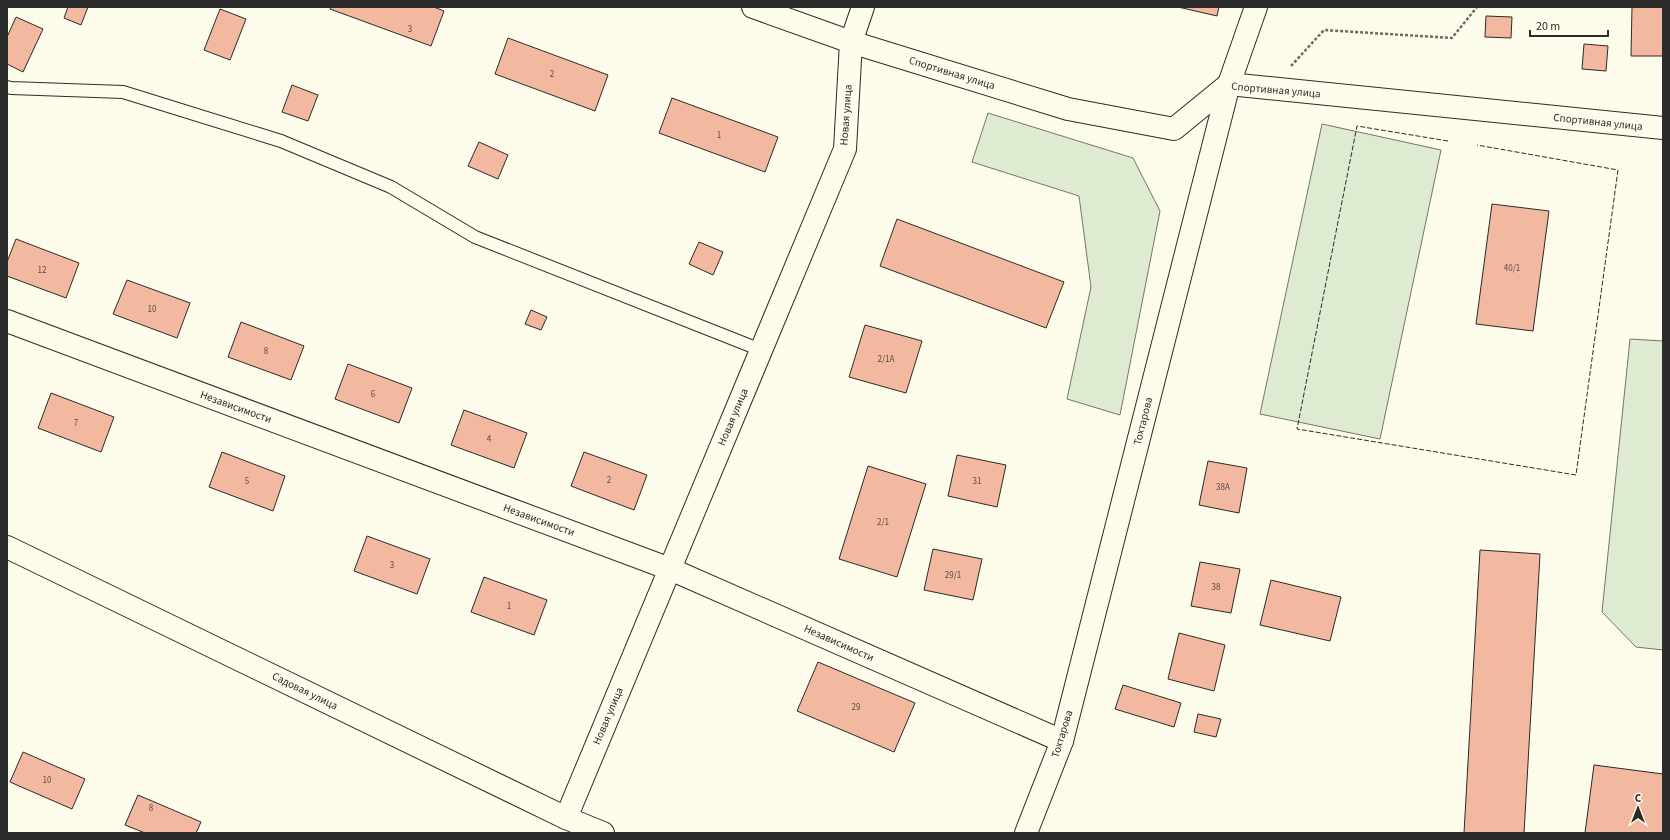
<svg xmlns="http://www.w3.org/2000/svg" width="1670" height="840" font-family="'Source Sans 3',sans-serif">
<rect width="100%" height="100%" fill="#fdfbea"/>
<g fill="#deebd1" stroke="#74746e">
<path d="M988 113 1133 158 1160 211 1120 415 1067 399 1091 287 1079 196 972 162Z"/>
<path d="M1322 124 1441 150 1380 439 1260 414Z"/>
<path d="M1630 339 1663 341V650L1636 647 1602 612Z"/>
</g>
<g fill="#f2b8a0" stroke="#2b2b2b">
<path d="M68 7H88L81 25 64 18Z"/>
<path d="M331 7H434L444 11 431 46 330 9Z"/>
<path d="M1178 7H1219L1217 16Z"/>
<path d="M1632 7H1663V56H1631Z"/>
<path d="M220 9 246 19 230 60 204 50Z"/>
<path d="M1486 16 1512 17 1511 38 1485 37Z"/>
<path d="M16 17 43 29 23 72 7 64V37Z"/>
<path d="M508 38 608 75 595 111 495 74Z"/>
<path d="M1584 44 1608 46 1606 71 1582 69Z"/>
<path d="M292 85 318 95 308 121 282 112Z"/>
<path d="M672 98 778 137 765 172 659 133Z"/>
<path d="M479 142 508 155 498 179 468 166Z"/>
<path d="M1492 204 1549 211 1533 331 1476 324Z"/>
<path d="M897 219 1064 282 1046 328 880 266Z"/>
<path d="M16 239 79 263 66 298 7 276V262Z"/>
<path d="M699 242 723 252 713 275 689 264Z"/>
<path d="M127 280 190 303 177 338 113 314Z"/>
<path d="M531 310 547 317 541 330 525 324Z"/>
<path d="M241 322 304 346 291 380 228 357Z"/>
<path d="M865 325 922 341 906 393 849 377Z"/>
<path d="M348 364 412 388 399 423 335 399Z"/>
<path d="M51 393 114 417 101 452 38 428Z"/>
<path d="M464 410 527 433 514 468 451 445Z"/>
<path d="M222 452 285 476 273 511 209 487Z"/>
<path d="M584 452 647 475 634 510 571 486Z"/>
<path d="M957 455 1006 465 997 507 948 496Z"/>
<path d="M1208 461 1247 468 1239 513 1199 505Z"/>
<path d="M868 466 926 484 897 577 839 559Z"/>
<path d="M367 536 430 559 417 594 354 571Z"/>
<path d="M933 549 982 559 973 600 924 590Z"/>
<path d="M1480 550 1540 554 1524 833H1464Z"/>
<path d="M1200 562 1240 569 1231 613 1191 606Z"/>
<path d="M484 577 547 600 534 635 471 612Z"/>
<path d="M1271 580 1341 597 1330 641 1260 625Z"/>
<path d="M1179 633 1225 645 1214 691 1168 679Z"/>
<path d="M818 662 915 703 894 752 797 711Z"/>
<path d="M1123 685 1181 703 1174 727 1115 709Z"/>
<path d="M1198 714 1221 719 1216 737 1194 732Z"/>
<path d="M23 752 85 779 72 809 10 782Z"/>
<path d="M1594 765 1663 774V833H1585Z"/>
<path d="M138 795 201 822 196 833H145L125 825Z"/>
</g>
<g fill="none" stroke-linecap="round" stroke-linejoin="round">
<defs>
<path id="lane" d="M7 87 11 88 123 92 281 141 391 187 475 237 761 350"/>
<g id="street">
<path d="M753 7 851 42 1068 109 1174 129 1229 84 1663 128"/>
<path d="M7 321 670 569 1062 741"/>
<path d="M7 547 566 818 603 833"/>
<path d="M566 818 845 149 851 42 863 7"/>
<path d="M1026 833 1062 741 1229 84 1256 7"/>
</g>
</defs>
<use href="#lane" stroke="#2b2b2b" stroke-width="14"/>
<use href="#street" stroke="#2b2b2b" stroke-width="24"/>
<path stroke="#6a6964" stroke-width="2.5" stroke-dasharray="3 2" stroke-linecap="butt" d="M1291 66 1324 30 1452 38 1477 7"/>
<use href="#lane" stroke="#fdfbea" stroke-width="12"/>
<use href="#street" stroke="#fdfbea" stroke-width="22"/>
<path stroke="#2b2b2b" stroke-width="1" stroke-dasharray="5 2" stroke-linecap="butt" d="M1448 141 1357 126 1297 429 1576 475 1618 170 1477 145"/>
</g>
<g text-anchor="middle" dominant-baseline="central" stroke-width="3" stroke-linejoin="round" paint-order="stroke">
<g font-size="9" fill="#5d4e48">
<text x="410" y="29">3</text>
<text x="552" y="74">2</text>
<text x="719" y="135">1</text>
<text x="1512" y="268">40/1</text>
<text x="42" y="270">12</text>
<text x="152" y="309">10</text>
<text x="266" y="351">8</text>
<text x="886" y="359">2/1А</text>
<text x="373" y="394">6</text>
<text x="76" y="423">7</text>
<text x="489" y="439">4</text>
<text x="609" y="480">2</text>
<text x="247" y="481">5</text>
<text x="977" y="481">31</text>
<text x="1223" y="487">38А</text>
<text x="883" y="522">2/1</text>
<text x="392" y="565">3</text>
<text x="953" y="575">29/1</text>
<text x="1216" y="587">38</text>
<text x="509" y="606">1</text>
<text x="856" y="707">29</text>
<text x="47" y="780">10</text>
<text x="151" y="808">8</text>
</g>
<g font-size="11" fill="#2b2b2b" stroke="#fdfbea">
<text transform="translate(952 73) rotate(17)">Спортивная улица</text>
<text transform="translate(1276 90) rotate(5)">Спортивная улица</text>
<text transform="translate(846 115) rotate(-86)">Новая улица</text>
<text transform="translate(1598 122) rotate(6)">Спортивная улица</text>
<text transform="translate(236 407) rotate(20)">Независимости</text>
<text transform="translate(733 417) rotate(-67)">Новая улица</text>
<text transform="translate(1143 421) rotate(-76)">Тохтарова</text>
<text transform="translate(539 520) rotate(20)">Независимости</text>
<text transform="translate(839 643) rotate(24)">Независимости</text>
<text transform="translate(305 691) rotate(26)">Садовая улица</text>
<text transform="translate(608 716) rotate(-67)">Новая улица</text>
<text transform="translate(1062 734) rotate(-73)">Тохтарова</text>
</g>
</g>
<rect width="1670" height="840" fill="none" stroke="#2b2b2b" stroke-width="16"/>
<g transform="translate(1638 808)" stroke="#fdfbea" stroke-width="3" paint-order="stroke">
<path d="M0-3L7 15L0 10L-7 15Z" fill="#2b2b2b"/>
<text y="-6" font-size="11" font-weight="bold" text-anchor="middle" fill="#2b2b2b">С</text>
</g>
<path d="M1530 30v6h78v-6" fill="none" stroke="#2b2b2b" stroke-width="2"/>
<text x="1536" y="30" font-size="12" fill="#2b2b2b" stroke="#fdfbea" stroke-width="3" paint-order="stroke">20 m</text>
</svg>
